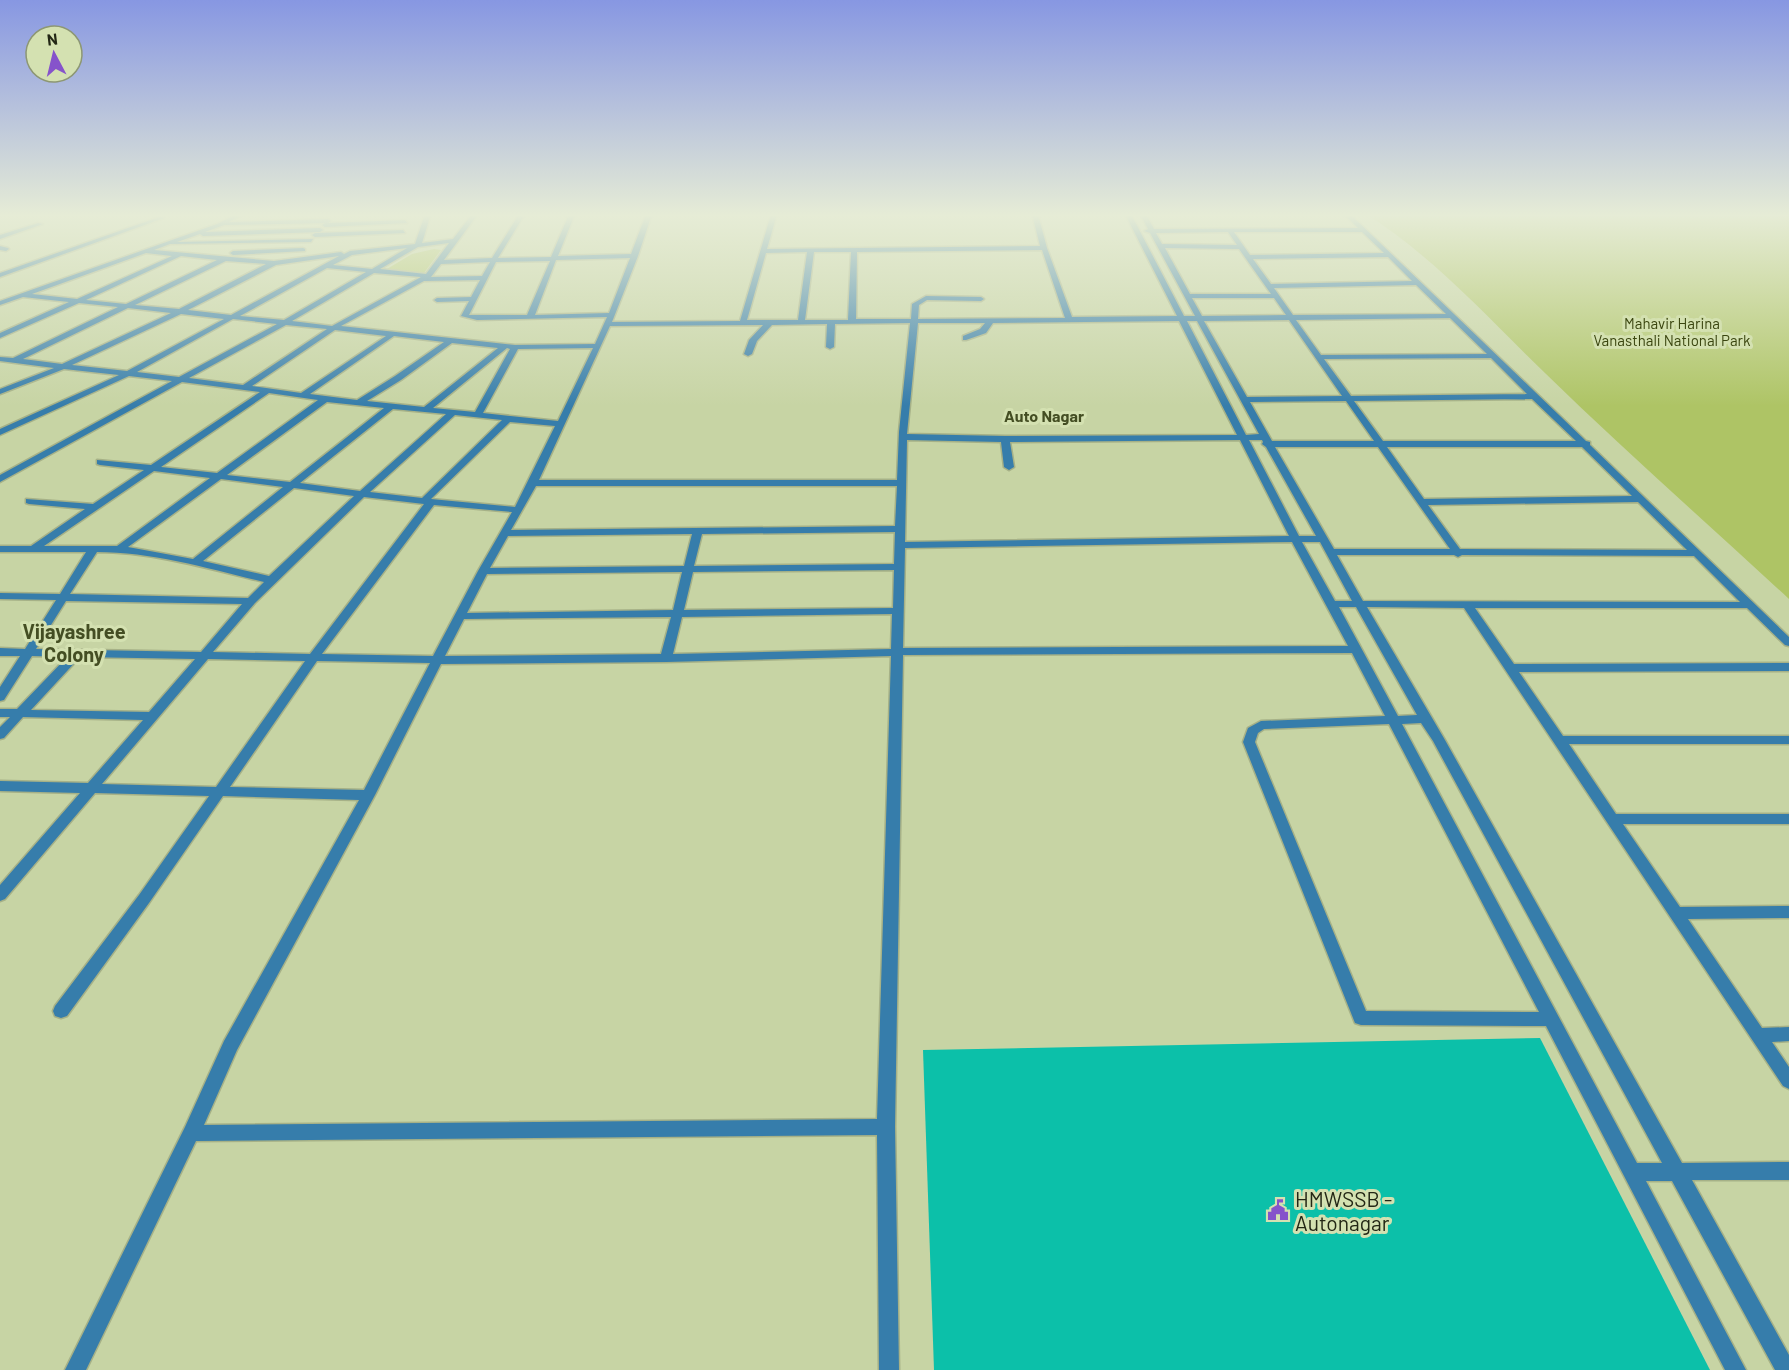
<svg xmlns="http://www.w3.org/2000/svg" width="1789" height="1370" font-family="Barlow,sans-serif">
<rect width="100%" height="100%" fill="#c7d4a4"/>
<g fill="#aec465">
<path d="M1366 214H1789V599C1708 524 1625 451 1545 373 1488 318 1434 257 1366 214Z"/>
<path d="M434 249 441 250 424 273 387 269 412 254Z"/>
</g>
<path fill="#0cc0a9" d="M1540 1038 1710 1370H934L923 1050Z"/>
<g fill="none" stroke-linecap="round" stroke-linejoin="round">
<defs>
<g id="minor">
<path d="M237 214H244L229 222 328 219 331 221 328 223 224 225 205 232 320 228 323 230 320 232 203 236 200 234 177 242 313 239 311 242 170 244 154 250 274 261 341 252 344 254 350 251 415 244 425 214H431L422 243 453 239 472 214H478L444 260 492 258 519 214H525L498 258 551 257 569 214H575L558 256 631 254 646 214H652L638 256 612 322 740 321 771 214H777L767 249 1040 246 1032 214H1038L1047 248 1072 317 1177 316 1125 214H1131L1184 316H1195L1150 233 1144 231 1148 229 1140 214H1146L1154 229 1358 228 1344 214H1350L1586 441 1590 442V445L1789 637V646L1785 645 1747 608H1475L1514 664 1789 663V671L1519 672 1563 736H1789V744H1569L1616 814H1789V824H1623L1680 907 1789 906V918L1688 919 1762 1028 1789 1027V1041L1772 1042 1789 1067V1089L1783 1086 1464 608 1367 607 1445 740 1682 1163 1789 1162V1180H1692L1789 1355V1370H1775L1672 1181H1646L1746 1370H1725L1546 1026 1361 1025 1355 1023 1243 742 1248 728 1261 721 1385 716 1352 653 903 655 895 1127 899 1370H879L877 1135 196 1141 86 1370H65L185 1127 224 1041 359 800 223 796 149 903 67 1016 61 1018 55 1016 53 1011 55 1006 139 895 209 796 95 793 5 899 0 901V885L80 793 0 791V781L88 783 143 720 23 717 4 738 0 739V727L10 717H0V709H17L67 657 32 656 4 700 0 701V687L20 656H0V648L25 649 56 600 0 599V593L60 594 86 552H0V546H31L85 509 29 504 26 503V499L93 504 144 470 100 465 97 464V460L151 465 260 392 182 382 0 482V475L172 381 129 376 0 435V429L119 375 64 369 0 394V389L54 368 0 361V357L13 358 118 307 79 303 0 338V333L69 302 23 297 0 305V301L217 224ZM1228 232 1237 245 1162 244 1156 233ZM1234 232H1362L1384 253 1250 255ZM449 243 426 274 380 269 418 247ZM407 248 372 269 333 265 352 255ZM1165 248 1239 249 1271 294H1190ZM1042 250 1065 318 918 319 919 305 927 300 981 301 984 299 981 297 926 296 912 304 911 319H856L857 252ZM807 252 798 320H747L766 253ZM814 252H851L848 320H805ZM146 253 172 256 77 299 32 294ZM181 256 217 260 126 304 86 300ZM339 256 231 315 188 310 276 265ZM1388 257 1412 281 1271 284 1253 259ZM630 258 609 313 535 315 556 260ZM226 261 266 264 179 309 135 305ZM550 261 527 315H469L496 262ZM490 262 482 276 431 277 441 264ZM327 268 366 272 284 320 240 316ZM374 273 421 277 332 326 292 321ZM480 280 471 297 437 298 434 300 437 302 469 301 461 316 477 320 607 317 595 344 515 345 341 326 424 281ZM1416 285 1446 314 1293 315 1274 288ZM1192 298H1274L1286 315 1202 316ZM128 308 171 313 62 364 23 359ZM181 314 224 319 127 371 72 365ZM1450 318 1487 354 1321 355 1296 320ZM233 319 277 324 179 377 137 372ZM1289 320 1342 396 1247 397 1204 321ZM1179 321 1237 435 1005 436 907 434 918 323H985L980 329 963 336V340H966L986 333 993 323ZM1187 321H1197L1259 434 1246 435ZM910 323 899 432 897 480H539L610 326 763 325 749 340 744 354 748 356 752 354 757 341 772 325 827 324 826 347 830 349 834 347 835 324ZM286 325 327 329 243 385 189 378ZM335 330 386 336 301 393 252 386ZM394 336 444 342 395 376 357 400 310 394ZM452 343 498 348 424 407 367 401 401 380ZM507 348 510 349 475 412 433 408ZM593 348 558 421 483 413 518 349ZM1491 358 1527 394 1351 396 1324 359ZM269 393 318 400 217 473 161 467ZM1532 399 1576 441H1383L1354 401ZM1346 401 1374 441H1272L1250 402ZM327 402 384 408 290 482 227 475ZM393 409 446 414 360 491 300 483ZM455 415 502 420 422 498 370 492ZM510 422 555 426 515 507 431 499ZM907 440 1001 442 1004 467 1009 470 1014 467 1010 442 1240 440 1289 536 905 542ZM1249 440H1262L1263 442 1262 444 1266 447 1316 536H1299ZM1275 447H1378L1450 549H1334ZM1387 447H1582L1632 496 1424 499ZM154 471 210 478 117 546H44ZM221 479 283 487 193 559 128 547ZM536 486H897L895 526 511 530ZM294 488 354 496 269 576 203 561ZM364 497 424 504 310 654 213 652 255 603ZM1638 502 1687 550 1460 549 1428 505ZM434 505 512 512 478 571 433 656 322 654ZM895 532 894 564 694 566 702 534ZM692 534 684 566 490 568 508 536ZM1292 542 1348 646 903 648 905 548ZM1302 542H1320L1352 601H1335ZM97 552C153 552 210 569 264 582L248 598 70 594ZM1337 555H1454L1458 557 1462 555 1694 556 1740 602 1363 601ZM894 570 893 608 684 610 693 572ZM682 572 673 610 467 613 487 574ZM66 601 242 604 201 652 36 649ZM1339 607H1356L1417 715 1398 716ZM892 614 891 649 673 654 682 617ZM671 617 661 654 445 656 464 619ZM891 656 877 1119 204 1125 237 1050 375 795 441 664 666 662ZM80 657 195 659 149 712 31 710ZM208 659 305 661 216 787 102 784ZM317 661 430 663 364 790 230 787ZM1421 723 1433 741 1662 1163H1637L1402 724ZM1389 724 1539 1012 1366 1011 1255 742 1258 733 1264 729Z"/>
<path d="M159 217 164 218 0 277V273Z"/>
<path d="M405 220 407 223 325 227 322 225 325 223Z"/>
<path d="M38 223 43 224 0 239V235Z"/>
<path d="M403 230 405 233 315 237 312 235 315 233Z"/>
<path d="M0 246 8 248 9 249 6 251 0 250Z"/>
<path d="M303 248 305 249V251L233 255 230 253 233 251Z"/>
</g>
</defs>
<use href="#minor" stroke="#a6b187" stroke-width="3"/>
<use href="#minor" fill="#367dab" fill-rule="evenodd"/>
</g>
<linearGradient id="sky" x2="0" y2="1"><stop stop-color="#8797e2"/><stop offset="0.53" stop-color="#e6ecd6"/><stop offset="1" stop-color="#e6ecd6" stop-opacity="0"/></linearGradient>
<rect width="1789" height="406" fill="url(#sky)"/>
<defs>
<symbol id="civic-bare" viewBox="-9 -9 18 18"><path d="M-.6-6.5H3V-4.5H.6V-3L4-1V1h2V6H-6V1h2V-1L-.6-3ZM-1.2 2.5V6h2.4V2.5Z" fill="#8653cb" stroke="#d4e1b1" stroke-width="2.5" paint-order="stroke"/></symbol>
</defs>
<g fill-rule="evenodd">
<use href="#civic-bare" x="1263" y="1195" width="30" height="30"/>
</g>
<g text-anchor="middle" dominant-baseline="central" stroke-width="6" stroke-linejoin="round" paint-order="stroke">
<g font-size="15" fill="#3a450f" stroke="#d4e1b1">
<text x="1672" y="323">Mahavir Harina<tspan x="1672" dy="17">Vanasthali National Park</tspan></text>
</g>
<g font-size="16" font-weight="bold" fill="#444e23" stroke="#d4e1b1">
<text x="1044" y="415">Auto Nagar</text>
</g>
<g font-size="20" font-weight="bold" fill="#444e23" stroke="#d4e1b1">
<text x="74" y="631">Vijayashree<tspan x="74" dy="23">Colony</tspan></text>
</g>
<g font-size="21" fill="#232715" stroke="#d4e1b1" text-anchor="start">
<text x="1295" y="1198">HMWSSB -<tspan x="1295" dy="24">Autonagar</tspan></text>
</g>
</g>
<g transform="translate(54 54) rotate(353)"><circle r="28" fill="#d4e1b1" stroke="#8d9773" stroke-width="1.5"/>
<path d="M0-4.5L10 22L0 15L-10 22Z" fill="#8653cb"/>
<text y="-9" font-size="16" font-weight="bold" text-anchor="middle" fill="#232715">N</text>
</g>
</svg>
